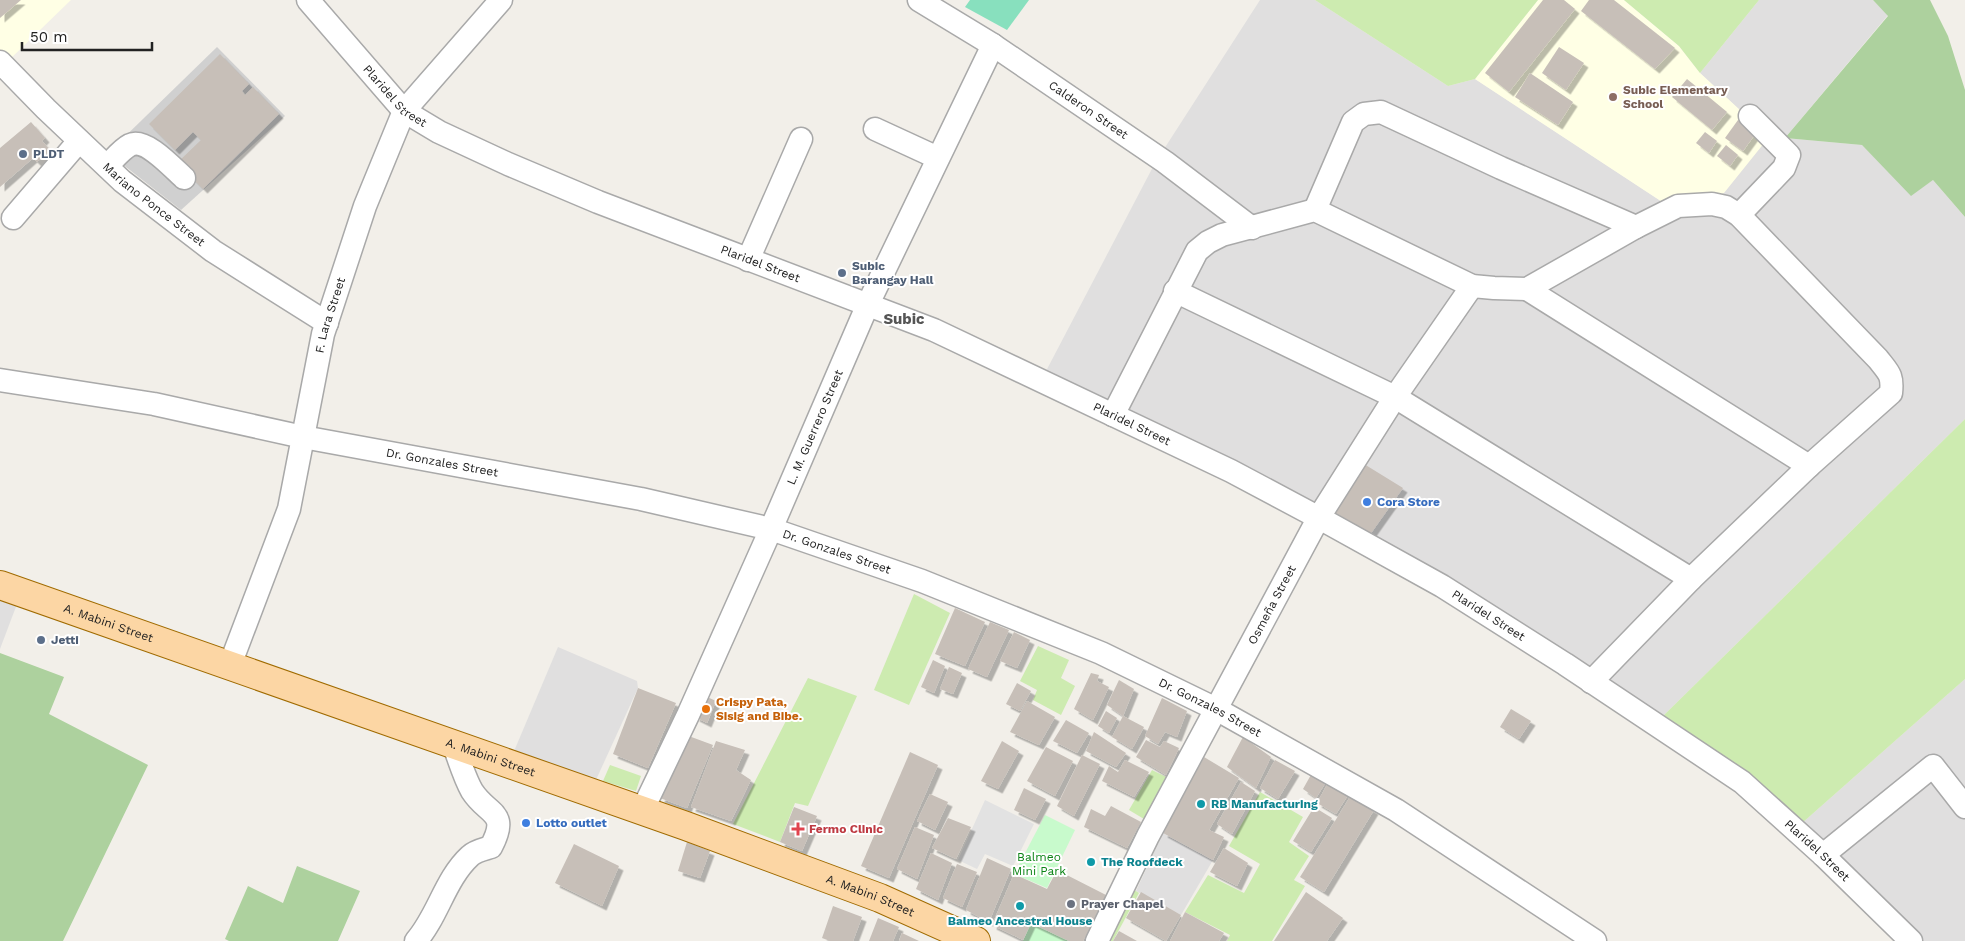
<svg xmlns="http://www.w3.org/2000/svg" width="1965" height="941" font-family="'Work Sans',sans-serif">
<defs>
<filter id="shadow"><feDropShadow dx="4.5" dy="4.5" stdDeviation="0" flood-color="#0004"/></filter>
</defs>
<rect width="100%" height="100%" fill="#f2efe9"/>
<g fill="#e0dfdf">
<path d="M1260 0H1315L1448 86 1475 79 1676 211 1769 137 1700 73 1759 0H1873L1888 15 1785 138 1862 145 1911 195 1933 180 1965 217V419L1661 718 1045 373 1155 163Z"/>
<path d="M0 599 17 604 0 649Z"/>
<path d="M558 647 637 681 638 688 595 782 512 756Z"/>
<path d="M1965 679V941H1922L1801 824Z"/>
<path d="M1163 833 1213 860 1181 915 1136 891Z"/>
</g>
<g fill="#ffffe5">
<path d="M0 0H71L6 63 0 55Z"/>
<path d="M1538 0H1624L1679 46 1700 73 1769 137 1724 193 1676 211 1475 79Z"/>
</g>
<path fill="#d0d0d0" d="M217 47 285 116 181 210 108 153Z"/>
<g fill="#cdebb0">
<path d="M1315 0H1538L1475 79 1448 86Z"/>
<path d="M1624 0H1759L1700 73 1679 46Z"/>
<path d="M1965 419V679L1801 824 1661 718Z"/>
<path d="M914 594 950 613 909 705 874 690Z"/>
<path d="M1038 646 1069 660 1061 678 1075 686 1061 715 1033 700 1037 690 1020 681Z"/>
<path d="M808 678 857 696 808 806 795 803 780 842 733 824Z"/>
<path d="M610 765 641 776 636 791 603 781Z"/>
<path d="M1152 770 1166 777 1144 819 1129 810Z"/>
<path d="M1260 792 1303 817 1289 842 1309 856 1294 880 1305 886 1272 941H1227L1230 935 1185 912 1208 875 1244 893 1260 864 1229 846Z"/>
<path d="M1131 888 1139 893 1113 941H1102Z"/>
</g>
<g fill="#add19e">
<path d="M1873 0H1930L1948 36 1965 90V217L1933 180 1911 196 1862 145 1785 138 1888 16Z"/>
<path d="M0 653 64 677 49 714 148 765 63 941H0Z"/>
<path d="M297 866 360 891 338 941H229L225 939 248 886 283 903Z"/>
</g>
<g fill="#c8facc">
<path d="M1045 815 1075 830 1047 888 1014 874Z"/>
<path d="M1031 923 1069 941H1023Z"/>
</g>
<path fill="#88e0be" d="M970 0H1029L1007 30 965 7Z"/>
<path fill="#e2e2e2" d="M985 800 1034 824 1013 866 985 854 977 869 958 860Z"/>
<g fill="#c7bfb8" filter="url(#shadow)">
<path d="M0 0H21L0 18Z"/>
<path d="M1543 0H1564L1575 9 1509 92 1485 73Z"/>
<path d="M1589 0H1614L1675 48 1655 69 1581 11Z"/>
<path d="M1559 47 1584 63 1566 90 1542 73Z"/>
<path d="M220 54 249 84 242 91 245 95 253 87 279 114 203 189 177 163 201 140 193 132 175 150 149 124Z"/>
<path d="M1530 73 1573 102 1558 125 1515 97Z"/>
<path d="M1687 79 1727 112 1712 130 1672 97Z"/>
<path d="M1738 120 1756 133 1743 151 1725 138Z"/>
<path d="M31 122 45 138 42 141 50 150 37 162 33 158 0 187V148Z"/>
<path d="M1705 132 1717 141 1709 153 1696 143Z"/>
<path d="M1726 145 1738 155 1730 166 1717 156Z"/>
<path d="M1364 464 1403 488 1369 536 1332 515Z"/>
<path d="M955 608 985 622 965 666 935 654Z"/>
<path d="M990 622 1009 630 987 677 968 669Z"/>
<path d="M1014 632 1030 640 1017 668 1000 661Z"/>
<path d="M933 660 945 666 934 693 921 687Z"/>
<path d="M949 667 962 673 953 694 940 689Z"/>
<path d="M1091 673 1099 675 1097 681 1109 687 1093 720 1074 709Z"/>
<path d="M1119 680 1134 689 1123 716 1107 705Z"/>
<path d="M1017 683 1031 691 1020 711 1006 704Z"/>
<path d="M638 688 676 703 648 768 613 754Z"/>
<path d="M705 696 716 701 707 723 695 717Z"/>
<path d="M1162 698 1187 711 1177 737 1165 732 1158 744 1145 736Z"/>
<path d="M1027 701 1055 717 1039 745 1010 732Z"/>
<path d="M1511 709 1531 721 1519 739 1500 727Z"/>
<path d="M1106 711 1117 718 1109 733 1098 726Z"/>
<path d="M1123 716 1144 727 1132 749 1112 737Z"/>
<path d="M1066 720 1089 733 1077 753 1053 741Z"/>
<path d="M1094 732 1126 753 1116 767 1086 751Z"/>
<path d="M686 735 713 745 687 808 660 798Z"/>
<path d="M1243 737 1271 757 1256 788 1227 767Z"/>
<path d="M1146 740 1160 747 1164 741 1179 748 1166 775 1136 757Z"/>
<path d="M716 741 745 750 736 770 751 780 731 821 691 807Z"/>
<path d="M1002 741 1019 751 998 789 981 781Z"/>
<path d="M1046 747 1073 761 1055 796 1027 781Z"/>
<path d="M910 752 938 765 889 878 861 866Z"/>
<path d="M1082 755 1100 764 1074 816 1057 806Z"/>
<path d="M1204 757 1239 778 1209 830 1224 837 1213 860 1163 833Z"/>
<path d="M1125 760 1149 772 1134 797 1102 781 1109 766 1118 772Z"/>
<path d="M1275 760 1295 771 1278 799 1260 788Z"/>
<path d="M1312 773 1326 782 1316 798 1303 789Z"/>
<path d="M1241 782 1255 791 1232 834 1217 824Z"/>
<path d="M1328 783 1348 795 1336 814 1317 803Z"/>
<path d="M1024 788 1046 799 1035 820 1014 810Z"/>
<path d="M930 794 948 802 935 830 917 821Z"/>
<path d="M1350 797 1374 810 1324 892 1300 877Z"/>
<path d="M1111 806 1141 822 1127 848 1084 827 1091 809 1105 816Z"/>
<path d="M794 807 817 816 802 851 780 842Z"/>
<path d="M1314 807 1332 818 1311 852 1293 841Z"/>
<path d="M948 818 971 827 956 859 932 848Z"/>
<path d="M915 827 934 835 917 879 897 869Z"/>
<path d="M687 842 710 851 700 878 678 871Z"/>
<path d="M574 844 619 866 602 906 555 883Z"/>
<path d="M1224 848 1248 863 1237 886 1210 872Z"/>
<path d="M931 853 952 863 938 900 916 889Z"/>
<path d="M987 858 1011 869 989 922 966 910Z"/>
<path d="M957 864 977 872 962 907 943 898Z"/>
<path d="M1057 870 1106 895 1083 941H1069L1031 923 1023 940 992 925 1014 874 1047 889Z"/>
<path d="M1141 892 1181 915 1166 941 1126 918Z"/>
<path d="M1306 892 1343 918 1327 941H1274Z"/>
<path d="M833 906 862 917 853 941H830L822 938Z"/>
<path d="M1185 912 1224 933 1219 941H1170Z"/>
<path d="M878 918 899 927 893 941H869Z"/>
<path d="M1119 931 1137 941H1113Z"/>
<path d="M902 933 919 941H899Z"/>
</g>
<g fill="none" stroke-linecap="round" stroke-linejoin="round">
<defs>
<g id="minor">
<path id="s1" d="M308 0 404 111 439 132 508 164 598 202 934 330 1231 471 1323 520 1442 586 1565 664 1742 782 1823 855 1911 941"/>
<path id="s2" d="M919 0 993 45 1165 162 1252 228"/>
<path id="s3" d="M0 62 46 109 122 181 213 251 327 323"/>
<path d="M875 129 938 158"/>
<path d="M107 166C114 159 122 149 130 145 145 137 173 168 184 178"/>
<path d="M1315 210 1353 122 1364 114 1381 112 1501 168 1636 227"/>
<path d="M1739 215 1784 168 1789 155 1750 116"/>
<path d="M13 218 79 141"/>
<path d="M748 260 801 139"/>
<path d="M1527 289 1809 466"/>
<path d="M1175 291 1395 397 1691 579"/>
<path id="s4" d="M0 380 154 404 303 437 641 499 771 529 922 581 1101 653 1216 709 1396 810 1595 941"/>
<path d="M1113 415 1197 251 1208 242 1222 235 1315 210 1472 286 1494 288 1527 289 1636 227 1678 206 1712 204 1726 207 1739 215 1878 359C1889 373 1893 375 1891 393L1809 466 1691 579 1591 682"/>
<path id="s5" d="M230 665 289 509 323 334 365 206 404 111 501 0"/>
<path id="s6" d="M642 811 688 715 771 529 868 304 993 45"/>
<path d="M1823 855 1933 766 1965 807"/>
<path d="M416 941C438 916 445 879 470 856 475 851 485 849 491 847 510 811 488 816 472 791 464 777 459 759 453 743"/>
<path id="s7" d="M1097 941 1148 836 1319 517 1395 397 1472 286"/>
</g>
<g id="major">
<path id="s8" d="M0 585 686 826 880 898 976 941"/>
</g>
</defs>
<use href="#minor" stroke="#a9a9a9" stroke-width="25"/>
<use href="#major" stroke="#a06b00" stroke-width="30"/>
<use href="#minor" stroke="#fff" stroke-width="22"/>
<use href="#major" stroke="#fcd6a4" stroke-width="28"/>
</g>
<circle fill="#8d6e63" stroke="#fff" stroke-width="2" cx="1613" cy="97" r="5"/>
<g fill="#5c6f8a" stroke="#fff" stroke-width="2">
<circle cx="23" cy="154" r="5"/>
<circle cx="842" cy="273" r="5"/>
<circle cx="41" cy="640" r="5"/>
</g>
<g fill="#3f7fe0" stroke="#fff" stroke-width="2">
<circle cx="1367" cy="502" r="5"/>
<circle cx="526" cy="823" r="5"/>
</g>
<circle fill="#e8710a" stroke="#fff" stroke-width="2" cx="706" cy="709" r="5"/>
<g fill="#0f9aa8" stroke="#fff" stroke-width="2">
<circle cx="1201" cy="804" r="5"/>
<circle cx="1091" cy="862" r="5"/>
<circle cx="1020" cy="906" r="5"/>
</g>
<path fill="#e0444e" stroke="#fff" stroke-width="2" d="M795.5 821.5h5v5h5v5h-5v5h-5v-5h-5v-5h5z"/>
<circle fill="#6b7280" stroke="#fff" stroke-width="2" cx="1071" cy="904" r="5"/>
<g text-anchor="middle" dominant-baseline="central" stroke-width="4" stroke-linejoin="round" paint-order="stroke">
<g font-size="12" font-weight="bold" fill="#785e54" stroke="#fff" text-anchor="start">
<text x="1623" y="90">Subic Elementary<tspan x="1623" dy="14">School</tspan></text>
</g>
<g font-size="12" fill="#222" stroke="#fff">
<text stroke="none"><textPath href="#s1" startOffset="130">Plaridel Street</textPath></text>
<text stroke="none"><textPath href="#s2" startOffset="202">Calderon Street</textPath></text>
<text stroke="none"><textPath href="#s3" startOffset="210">Mariano Ponce Street</textPath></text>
<text stroke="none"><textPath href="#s1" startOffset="535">Plaridel Street</textPath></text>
<text stroke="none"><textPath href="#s5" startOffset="365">F. Lara Street</textPath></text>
<text stroke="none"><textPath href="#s1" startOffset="940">Plaridel Street</textPath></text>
<text stroke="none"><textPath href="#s6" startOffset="421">L. M. Guerrero Street</textPath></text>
<text stroke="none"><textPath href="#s4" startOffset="450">Dr. Gonzales Street</textPath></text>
<text stroke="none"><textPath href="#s4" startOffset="855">Dr. Gonzales Street</textPath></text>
<text stroke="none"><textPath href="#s7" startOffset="379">Osmeña Street</textPath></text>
<text stroke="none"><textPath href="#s1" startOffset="1345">Plaridel Street</textPath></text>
<text stroke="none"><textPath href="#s8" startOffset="115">A. Mabini Street</textPath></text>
<text stroke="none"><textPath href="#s4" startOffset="1260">Dr. Gonzales Street</textPath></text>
<text stroke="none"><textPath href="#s8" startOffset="520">A. Mabini Street</textPath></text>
<text stroke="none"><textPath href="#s1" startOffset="1750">Plaridel Street</textPath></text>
<text stroke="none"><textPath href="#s8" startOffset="924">A. Mabini Street</textPath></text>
</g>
<g font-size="12" font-weight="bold" fill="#4e5e75" stroke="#fff" text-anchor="start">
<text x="33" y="154">PLDT</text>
<text x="852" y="266">Subic<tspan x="852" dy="14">Barangay Hall</tspan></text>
<text x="51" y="640">Jetti</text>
</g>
<g font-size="12" font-weight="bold" fill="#366cbe" stroke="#fff" text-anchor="start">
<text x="1377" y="502">Cora Store</text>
<text x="536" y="823">Lotto outlet</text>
</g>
<g font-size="12" font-weight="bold" fill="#c56008" stroke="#fff" text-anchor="start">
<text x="716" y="702">Crispy Pata,<tspan x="716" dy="14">Sisig and Bibe.</tspan></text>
</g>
<g font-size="12" font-weight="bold" fill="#0d838f" stroke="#fff" text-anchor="start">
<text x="1211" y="804">RB Manufacturing</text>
<text x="1101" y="862">The Roofdeck</text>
<text x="1020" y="921" text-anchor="middle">Balmeo Ancestral House</text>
</g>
<g font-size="12" font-weight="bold" fill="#be3a42" stroke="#fff" text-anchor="start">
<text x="809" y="829">Fermo Clinic</text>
</g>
<g font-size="12" fill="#0c8416" stroke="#fff">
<text x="1039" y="857">Balmeo<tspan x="1039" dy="14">Mini Park</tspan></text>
</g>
<g font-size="12" font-weight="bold" fill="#5b616d" stroke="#fff" text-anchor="start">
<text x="1081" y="904">Prayer Chapel</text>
</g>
<g font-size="15" font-weight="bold" fill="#555" stroke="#fff">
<text x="904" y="319">Subic</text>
</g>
</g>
<path d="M22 42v8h130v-8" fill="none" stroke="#222222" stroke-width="2.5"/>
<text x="30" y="42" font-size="15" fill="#222222" stroke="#ffffff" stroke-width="4" paint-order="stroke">50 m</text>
</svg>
